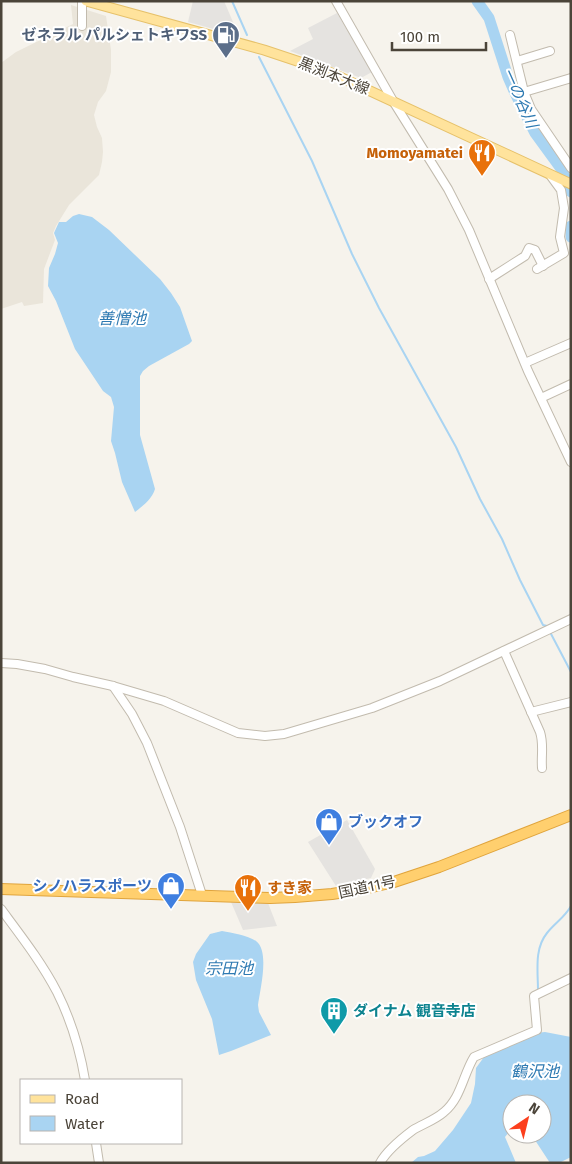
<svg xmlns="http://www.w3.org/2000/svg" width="572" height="1164" font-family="'Fira Sans','Noto Sans JP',sans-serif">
<rect width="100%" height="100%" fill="#f6f3ec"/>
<path fill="#eae5da" d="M71 5 106 16 111 50V72L106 91 98 102 94 115 97 127 102 138 103 152 102 162 99 175 69 205 56 226 53 233 55 240 44 269 43 303 24 306 22 302 1 309V63L16 52 73 24Z"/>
<g fill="#e5e3e0">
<path d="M193 1H224L239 36 188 22Z"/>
<path d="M337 13 372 72 361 78 290 51 313 39 308 28Z"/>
<path d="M347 820 375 869 371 878 336 886 308 842Z"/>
<path d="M231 902 268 903 277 926 243 930Z"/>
</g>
<g fill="#a9d4f2">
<path d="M79 214 92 217 109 230 160 279 171 293 180 307 192 341 189 344 149 366 143 371 140 376V435L155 489C152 499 143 506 135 512L122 482 115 453 111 441 114 407 111 397 103 391 75 349 56 301 48 286 49 268 55 254 58 243 54 233 59 222H66L73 216Z"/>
<path d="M222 931C232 933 247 935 256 941 270 951 260 990 258 1005L259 1012 271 1035 231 1051 219 1055 212 1019 196 980 193 962 196 954 210 934Z"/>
<path d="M545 1032 571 1037V1157L559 1163H550L531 1134H542V1104H512V1130L509 1132 505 1137 516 1163H411L418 1157 424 1156 435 1151 453 1130 471 1103 475 1084 476 1068 484 1057 536 1033Z"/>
</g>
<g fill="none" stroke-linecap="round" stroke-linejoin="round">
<g stroke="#a9d4f2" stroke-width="2">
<path d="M232 1 247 35"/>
<path d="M259 57 312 161 352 254 379 308 456 447 480 499 502 539 520 580 543 625 547 626"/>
<path d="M550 632 571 672"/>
<path d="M538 991C538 971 534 949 547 933 555 923 565 917 571 906"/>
</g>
<g stroke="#a9d4f2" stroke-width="11">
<path d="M477 1 489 18 508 77 515 93 535 133 562 170 571 192"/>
<path d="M571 226V237"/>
</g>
<defs>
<g id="minor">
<path d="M82 1V26"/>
<path d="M336 1 393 101 448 189 469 230 528 371 571 462"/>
<path d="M510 35 524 92 531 109 571 168"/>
<path d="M517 61 550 51"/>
<path d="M524 92 571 78"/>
<path d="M537 269 564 253 560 237 564 208 561 190 550 175"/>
<path d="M489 279 525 256 529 248 535 250 543 266"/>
<path d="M525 363 571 343"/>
<path d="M541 398 571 384"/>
<path d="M504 651 540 732C544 744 541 755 542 768"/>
<path d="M1 663 17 664 45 669 73 677 113 686 164 701 238 733 265 736 284 734 372 708 440 681 571 619"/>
<path d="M113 686 132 714 147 743 180 827 202 895"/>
<path d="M531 712 571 702"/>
<path d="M1 909C21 936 42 963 57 992 71 1020 80 1050 85 1080"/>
<path d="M96 1143 99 1163"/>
<path d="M380 1163C387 1150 401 1139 413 1130 423 1124 435 1120 444 1112 461 1098 463 1075 474 1057L537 1030 534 996 571 978"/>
</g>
<path id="major" d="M86 1 264 50 327 71 571 184"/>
<path id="highway" d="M1 889 270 898 295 897 332 894 363 889 394 882 439 867 571 815"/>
</defs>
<use href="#minor" stroke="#c2bbae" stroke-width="10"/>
<use href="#major" stroke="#e6c16a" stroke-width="11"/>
<use href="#highway" stroke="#e0a43c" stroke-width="12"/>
<use href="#minor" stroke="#fff" stroke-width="8"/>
<use href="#major" stroke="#ffe39c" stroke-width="9"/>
<use href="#highway" stroke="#ffcf6e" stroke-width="10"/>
</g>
<defs>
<symbol id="fuel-pin" viewBox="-11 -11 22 30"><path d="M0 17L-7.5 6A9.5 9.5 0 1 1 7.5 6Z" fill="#5c6f8a" stroke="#fff"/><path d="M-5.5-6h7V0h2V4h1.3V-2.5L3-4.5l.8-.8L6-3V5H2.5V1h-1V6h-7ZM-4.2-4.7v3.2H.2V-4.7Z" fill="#fff"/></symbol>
<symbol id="restaurant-pin" viewBox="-11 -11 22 30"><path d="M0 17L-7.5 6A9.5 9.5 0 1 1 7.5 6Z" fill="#e8710a" stroke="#fff"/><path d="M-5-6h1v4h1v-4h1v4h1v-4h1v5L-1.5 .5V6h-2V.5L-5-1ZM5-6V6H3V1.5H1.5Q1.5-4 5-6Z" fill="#fff"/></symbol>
<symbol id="shop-pin" viewBox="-11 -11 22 30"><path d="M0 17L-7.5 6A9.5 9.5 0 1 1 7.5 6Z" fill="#3f7fe0" stroke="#fff"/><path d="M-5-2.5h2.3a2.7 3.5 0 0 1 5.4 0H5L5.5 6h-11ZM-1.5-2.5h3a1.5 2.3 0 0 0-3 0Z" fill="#fff"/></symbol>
<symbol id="building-pin" viewBox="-11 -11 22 30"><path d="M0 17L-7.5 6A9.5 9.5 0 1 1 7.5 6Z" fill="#0f9aa8" stroke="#fff"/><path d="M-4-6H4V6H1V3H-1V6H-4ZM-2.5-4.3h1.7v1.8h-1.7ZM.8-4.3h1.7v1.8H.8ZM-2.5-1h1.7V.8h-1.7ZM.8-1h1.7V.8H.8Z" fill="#fff"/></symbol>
</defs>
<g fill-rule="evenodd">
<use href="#fuel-pin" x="210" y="19" width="32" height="43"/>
<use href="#restaurant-pin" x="466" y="137" width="32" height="43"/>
<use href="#shop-pin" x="313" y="806" width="32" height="43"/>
<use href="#shop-pin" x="155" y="870" width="32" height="43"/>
<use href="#restaurant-pin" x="232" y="872" width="32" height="43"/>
<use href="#building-pin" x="318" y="995" width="32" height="43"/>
</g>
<g text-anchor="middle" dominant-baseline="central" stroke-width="4" stroke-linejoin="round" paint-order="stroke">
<g font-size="15" font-weight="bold" fill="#4e5e75" stroke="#fff" text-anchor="end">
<text x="207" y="35">ゼネラル パルシェトキワSS</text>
</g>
<g font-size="15" fill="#4b4439" stroke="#fff">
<text transform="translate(334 76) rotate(22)">黒渕本大線</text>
<text transform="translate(367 887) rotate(-12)">国道11号</text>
</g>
<g font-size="15" font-weight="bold" fill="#c56008" stroke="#fff" text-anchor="end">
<text x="463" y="153">Momoyamatei</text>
<text x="267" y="888" text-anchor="start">すき家</text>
</g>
<g font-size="15" font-weight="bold" fill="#366cbe" stroke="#fff" text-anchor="start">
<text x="348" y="822">ブックオフ</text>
<text x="152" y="886" text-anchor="end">シノハラスポーツ</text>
</g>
<g font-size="15" font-weight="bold" fill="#0d838f" stroke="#fff" text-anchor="start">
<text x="353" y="1011">ダイナム 観音寺店</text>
</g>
<g font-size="16" font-style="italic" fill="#2e7ab2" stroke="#fff">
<text transform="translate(520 98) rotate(66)">一の谷川</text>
<text x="122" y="318">善憎池</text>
<text x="229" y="968">宗田池</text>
<text x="535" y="1071">鶴沢池</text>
</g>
</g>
<rect width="572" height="1164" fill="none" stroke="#4b4439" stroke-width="5"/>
<rect x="20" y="1079" width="162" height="65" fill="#ffffff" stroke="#b7b4b0"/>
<rect x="30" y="1095" width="25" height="8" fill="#ffe39c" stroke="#b7b4b0"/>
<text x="65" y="1104" font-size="15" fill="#4b4439">Road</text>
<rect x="30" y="1116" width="25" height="15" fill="#a9d4f2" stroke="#b7b4b0"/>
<text x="65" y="1129" font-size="15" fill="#4b4439">Water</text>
<g transform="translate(527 1119) rotate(35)"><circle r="24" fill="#ffffff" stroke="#b7b4b0"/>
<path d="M0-4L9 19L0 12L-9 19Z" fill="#fc3f1d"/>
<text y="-8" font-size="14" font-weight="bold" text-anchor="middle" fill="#4b4439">N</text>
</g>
<path d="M392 42v8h94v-8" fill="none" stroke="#4b4439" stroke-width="2.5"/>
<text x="400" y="42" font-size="15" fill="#4b4439" stroke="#ffffff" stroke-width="4" paint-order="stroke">100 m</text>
</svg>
